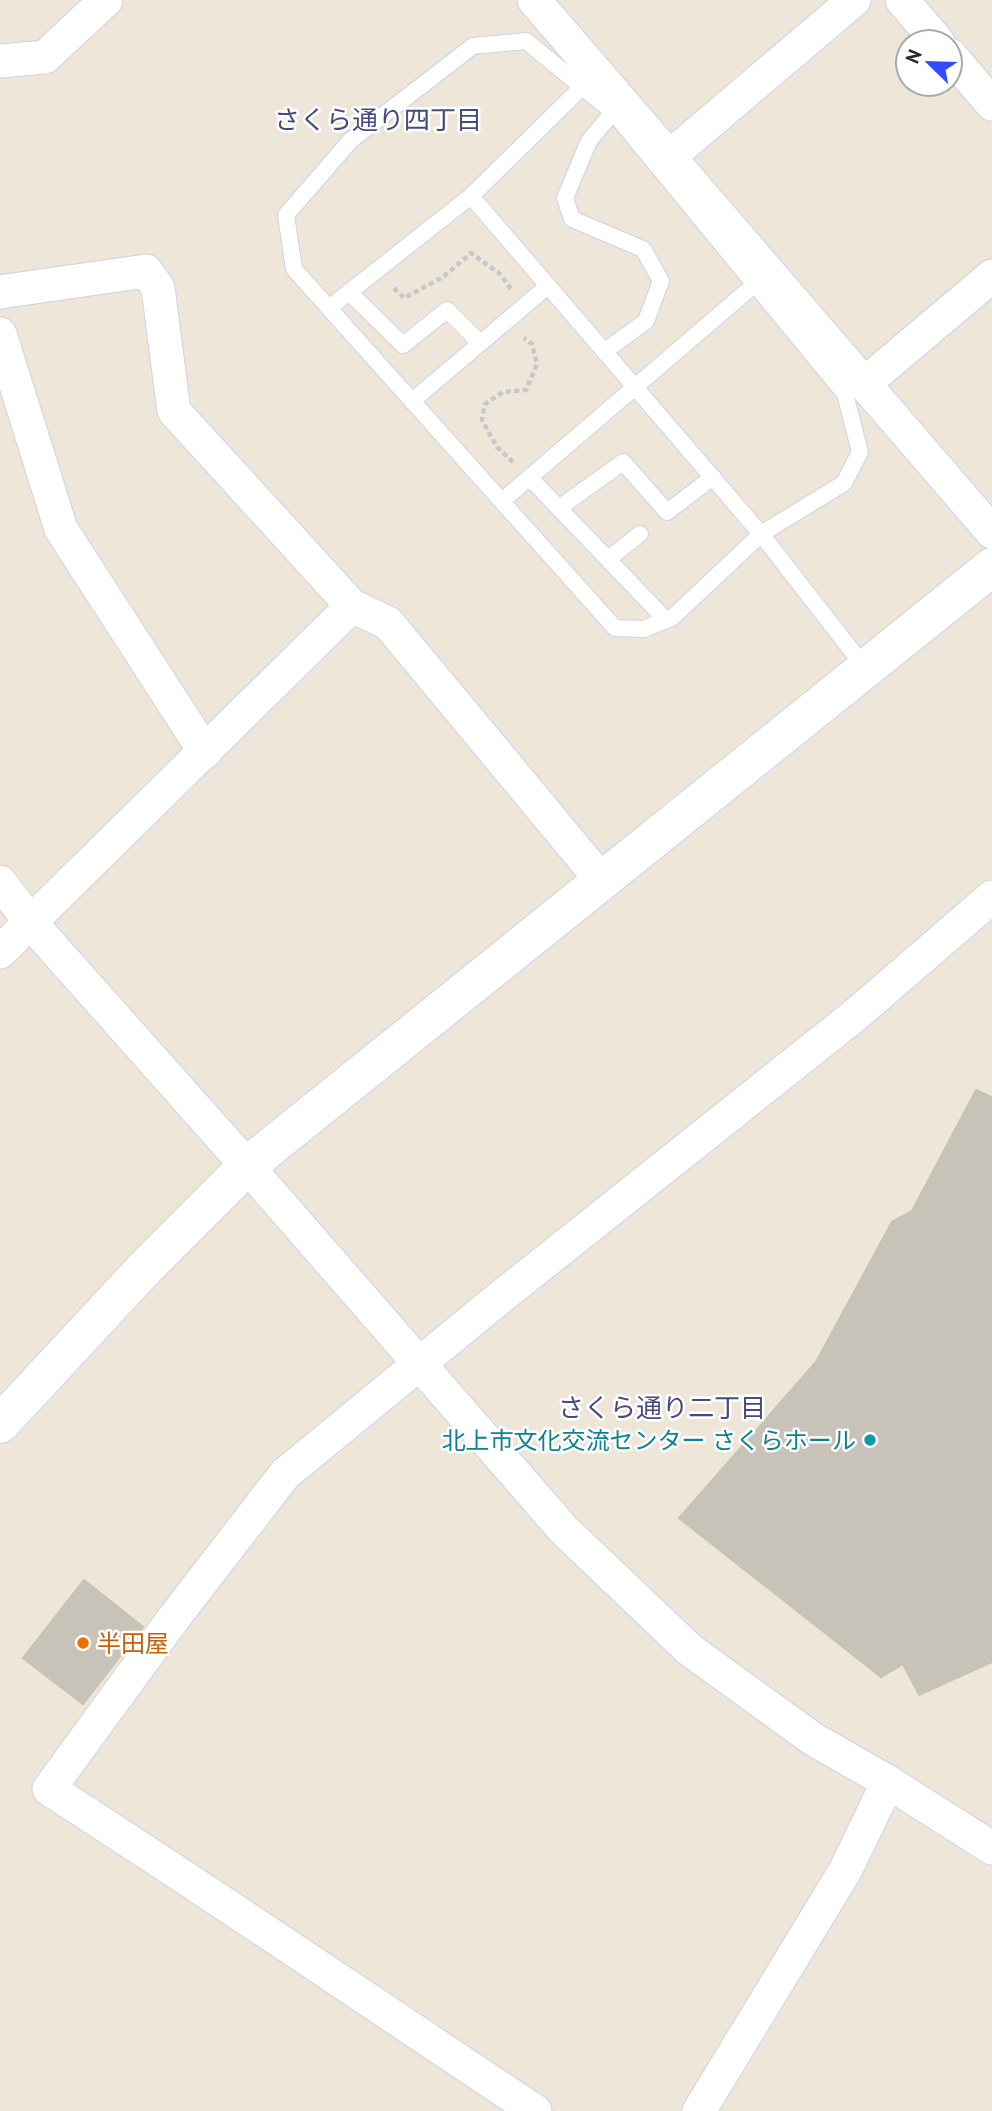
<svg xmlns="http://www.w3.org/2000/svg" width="992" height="2111" font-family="'PT Sans','Noto Sans JP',sans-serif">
<rect width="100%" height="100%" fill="#ede6d9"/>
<g fill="#c8c3b9" stroke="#c8c2b3" stroke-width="2">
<path d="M976 1090 992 1097V1662L919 1695 903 1664 881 1677 679 1518 816 1362 892 1222 912 1211Z"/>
<path d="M84 1580 143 1627 83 1704 23 1658Z"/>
</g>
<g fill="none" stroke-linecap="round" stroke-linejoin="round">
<defs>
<g id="lane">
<path d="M526 41 613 112 845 394 860 452 844 483 761 534 673 617 644 629 615 628 294 269 286 215 351 140 473 46Z"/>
<path d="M471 196 761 534 866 669"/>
<path d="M349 292 403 345 447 310 480 343"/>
<path d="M329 308 471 196 582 87"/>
<path d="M605 351 646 321 661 281 643 249 572 219 565 198 589 141 613 112"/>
<path d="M412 401 548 286"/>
<path d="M530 478 666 620"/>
<path d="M502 501 754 285"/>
<path d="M559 508 623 462 667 512 713 477"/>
<path d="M608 559 640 534"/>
</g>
<g id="street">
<path d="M534 0 992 532"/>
<path d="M902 0 938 42"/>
<path d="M950 55 992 104"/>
<path d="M0 61 45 57 106 0"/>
<path d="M669 157 854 0"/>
<path d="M0 292 146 271 158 288 174 411 352 606"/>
<path d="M0 334 61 529 205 752"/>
<path d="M864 384 992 276"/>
<path d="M0 882 31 923 247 1166 564 1530 690 1650 813 1739 888 1782 992 1848"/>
<path d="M0 952 352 606 388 623 602 881"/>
<path d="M535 2111C373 2004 213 1894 49 1789L173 1619 285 1474 497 1300 854 1016 992 897"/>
<path d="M699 2111 845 1871 888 1782"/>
</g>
<path id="secondary" d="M0 1424 144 1269 247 1166 992 567"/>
</defs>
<use href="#lane" stroke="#cfd1e4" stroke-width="18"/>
<use href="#street" stroke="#cfd1e4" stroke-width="35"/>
<use href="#secondary" stroke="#cfd1e4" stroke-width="40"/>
<g stroke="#c7c7c7" stroke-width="4.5" stroke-dasharray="5 3.5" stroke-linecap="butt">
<path d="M394 288 404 298 443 277 471 253 500 274 511 289"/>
<path d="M513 462 497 447 482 420 485 404 503 392 526 390 537 364 532 344 524 338"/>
</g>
<use href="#lane" stroke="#fff" stroke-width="16"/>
<use href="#street" stroke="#fff" stroke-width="33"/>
<use href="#secondary" stroke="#fff" stroke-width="38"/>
</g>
<circle fill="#0f9aa8" stroke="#fff" stroke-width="2.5" cx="870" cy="1440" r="7"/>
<circle fill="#e8710a" stroke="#fff" stroke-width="2.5" cx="83" cy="1643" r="7"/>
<g text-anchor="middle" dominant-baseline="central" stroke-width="5" stroke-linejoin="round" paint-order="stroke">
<g font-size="24" fill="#0d838f" stroke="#fff" text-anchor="end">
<text x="856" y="1440">北上市文化交流センター さくらホール</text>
</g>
<g font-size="24" fill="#c56008" stroke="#fff" text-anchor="start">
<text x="97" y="1643">半田屋</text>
</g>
<g font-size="26" fill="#464b7e" stroke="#fff">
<text x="378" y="119">さくら通り四丁目</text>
<text x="662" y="1407">さくら通り二丁目</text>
</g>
</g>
<g transform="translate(929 63) rotate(293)"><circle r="33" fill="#ffffff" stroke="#a9a9a9" stroke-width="2"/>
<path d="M0-5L12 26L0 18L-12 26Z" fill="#344aff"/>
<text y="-10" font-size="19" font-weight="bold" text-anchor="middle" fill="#292929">N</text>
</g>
</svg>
